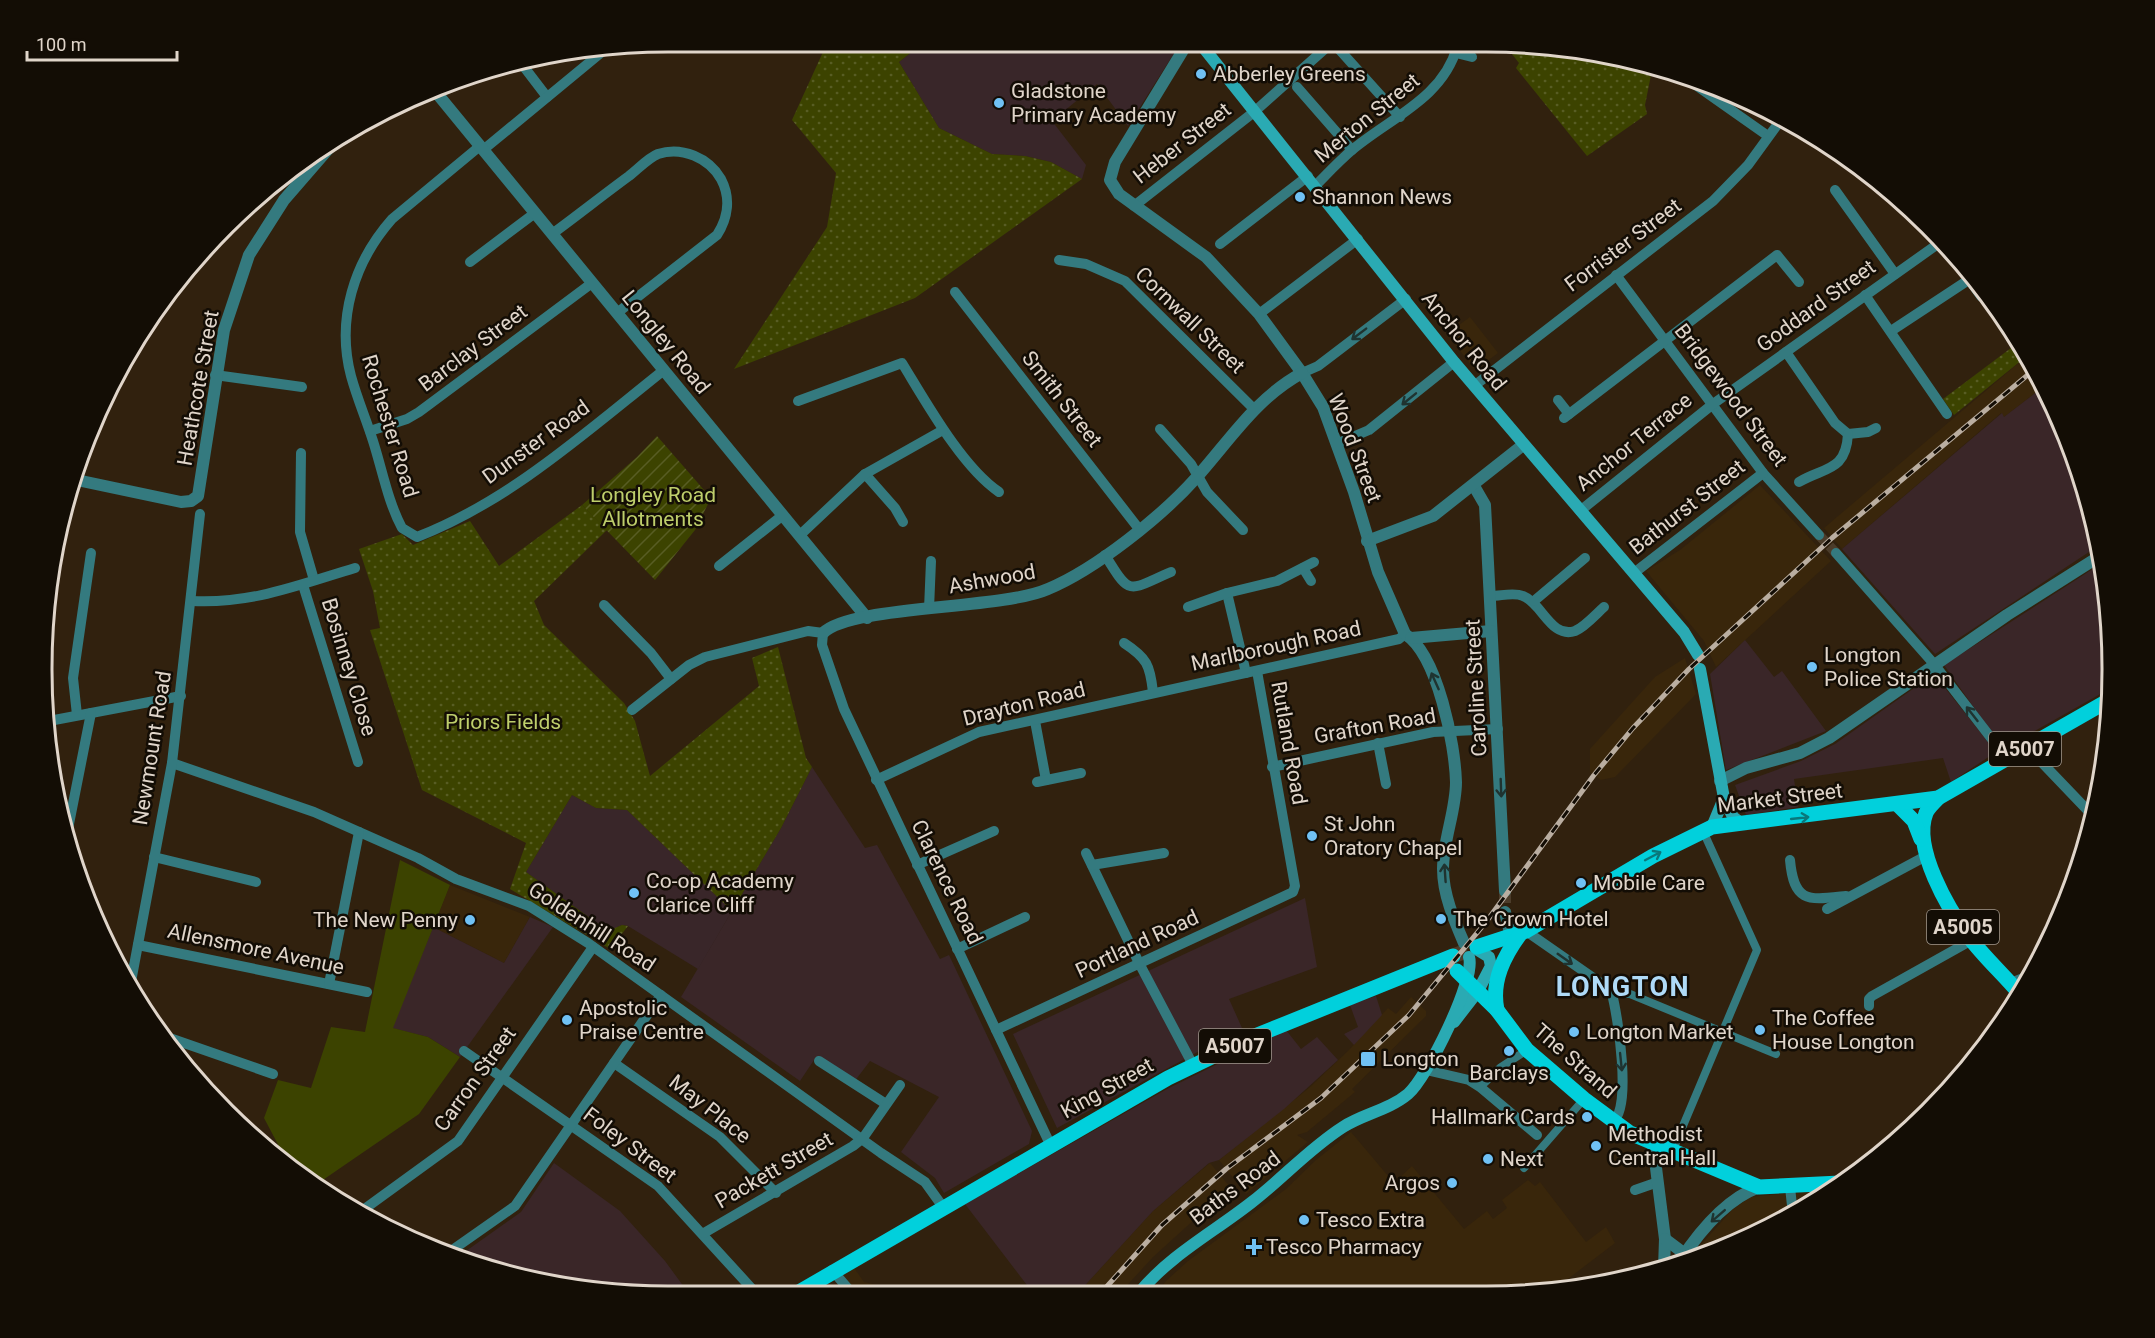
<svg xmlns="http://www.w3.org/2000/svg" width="2155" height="1338" font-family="Roboto,sans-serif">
<defs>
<pattern id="park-dots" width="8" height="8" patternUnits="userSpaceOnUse" patternTransform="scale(1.5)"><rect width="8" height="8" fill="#3c4300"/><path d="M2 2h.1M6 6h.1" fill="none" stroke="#585d24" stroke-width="1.8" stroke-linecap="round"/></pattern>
<pattern id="garden-furrows" width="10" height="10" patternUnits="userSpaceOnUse" patternTransform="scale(1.5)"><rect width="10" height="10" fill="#3c4300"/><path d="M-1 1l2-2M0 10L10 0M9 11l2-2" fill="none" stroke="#585d24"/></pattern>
</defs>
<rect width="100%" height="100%" fill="#31210e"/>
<g fill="#39260b">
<path d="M1470 317 1498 353 1475 370 1447 334Z"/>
<path d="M2028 355 2043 387 2004 417 2001 413 1842 549 1824 528Z"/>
<path d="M1760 485 1831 561 1716 667 1704 641 1646 571 1680 550Z"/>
<path d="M1685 658 1696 694 1615 777 1601 780 1590 772V749L1655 677Z"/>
<path d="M450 885 530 917 504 963 433 927Z"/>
<path d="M1411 997 1426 1011V1016L1352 1089 1355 1092 1307 1132 1297 1135 1308 1142 1246 1194 1219 1160 1309 1088 1349 1050 1388 1008 1396 1014Z"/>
<path d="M1351 1132 1394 1183 1412 1166 1464 1229 1487 1211 1493 1219 1507 1208 1502 1200 1528 1180 1535 1186 1540 1182 1586 1242 1606 1227 1615 1243 1560 1285 1562 1289 1527 1295 1157 1293 1166 1281 1188 1261 1286 1189 1316 1160Z"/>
<path d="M1210 1163 1230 1187 1153 1257 1120 1293H1078L1153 1211Z"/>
<path d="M1832 1189 1799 1212 1690 1257 1732 1210 1750 1197Z"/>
<path d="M854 1268 864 1282 877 1285 885 1292H853L840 1277 841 1270Z"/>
</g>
<g fill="#3a2628">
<path d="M2043 387 2080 468 2098 546 1935 654 1842 549 2002 413 2004 417Z"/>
<path d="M2102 563 2108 588 2111 688 2003 749 1944 665Z"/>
<path d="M1745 640 1774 677 1782 671 1826 731 1726 770 1710 674Z"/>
<path d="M1934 674 1996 752 1951 782 1943 758 1794 779 1798 807 1746 815 1735 785 1801 761 1835 744Z"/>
<path d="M812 767 865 848 877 845 940 959 949 955 1032 1131 1029 1144 944 1193 935 1178 901 1152 939 1097 870 1061 854 1082 816 1057 800 1081 681 997 781 828Z"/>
<path d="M1305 898 1317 967 1229 999 1242 1028 1057 1128 1013 1034Z"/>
<path d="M530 917 553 927 460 1057 428 1037 392 1028 433 927 504 963Z"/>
<path d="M1376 996 1382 1015 1354 1045 1344 1034 1358 1027 1350 1005Z"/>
<path d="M1286 1030 1301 1049 1317 1037 1338 1060 1284 1109 1219 1160 1209 1163 1153 1211 1078 1293H1072L1066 1288 1062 1293H1033L965 1204 1167 1089Z"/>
<path d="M554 1163 620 1211 665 1261 687 1291H588L459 1256 521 1212Z"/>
</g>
<g fill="#392629">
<path d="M918 47H1178L1128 126 1097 84 1052 121 1086 165 1082 179 1051 162 1025 156 992 154 939 128 899 62Z"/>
<path d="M572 795 596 808 627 810 732 911 698 969 628 926 622 925 608 931 526 872Z"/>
</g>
<path fill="#3c4300" d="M400 860 450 885 393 1028 428 1037 460 1057 419 1114 317 1184 291 1169 264 1118 278 1080 311 1088 331 1027 365 1032Z"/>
<g fill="url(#park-dots)">
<path d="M828 47H918L899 62 939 128 992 154 1025 156 1051 162 1082 179 915 298 734 369 827 227 836 173 792 120 823 52Z"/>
<path d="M1511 47H1567L1652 70 1645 105 1647 114 1587 156 1516 68 1519 63 1508 49Z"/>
<path d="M2019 342 2028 355 1954 415 1943 399Z"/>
<path d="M582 505 607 530 534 601 544 625 624 703 635 721 650 776 759 686 752 658 778 647 806 758 812 767 781 828 732 911 627 810 596 808 572 795 526 872 608 931 622 925 628 926 610 949 510 889 526 843 422 790 370 630 380 628 373 591 359 549 402 534 413 545 470 521 499 566Z"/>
</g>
<path fill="url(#garden-furrows)" d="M657 436 711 498 695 530 655 580 582 505 637 457Z"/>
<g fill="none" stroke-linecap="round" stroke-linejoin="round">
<path stroke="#4b3c2a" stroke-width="10" stroke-dasharray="10 5" stroke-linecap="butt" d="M1819 535 1836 553"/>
<path stroke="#4b3c2a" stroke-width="12" stroke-dasharray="12 6" stroke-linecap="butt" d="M1505 891V912"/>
<path stroke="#4b3c2a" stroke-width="15" stroke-dasharray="15 8" stroke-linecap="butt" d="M1453 956 1477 947"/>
<g stroke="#347a7f" stroke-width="8">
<path d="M1612 994H1630L1776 1054"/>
<path d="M1480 1087 1501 1067 1527 1050"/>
<path d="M1672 1152 1757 950 1703 831"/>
<path d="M1524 1168 1584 1099"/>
</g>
<g stroke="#347a7f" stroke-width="10">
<path d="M1337 47 1400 117"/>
<path d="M1456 53 1472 57"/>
<path d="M521 63 547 97"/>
<path d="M1687 79 1768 136"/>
<path d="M1297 87 1352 150"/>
<path d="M480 146 392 219C354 262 336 319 351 376 357 398 366 419 373 441 382 469 388 502 402 528L417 537C510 501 587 431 664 370"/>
<path d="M483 150 608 47"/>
<path d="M1315 186C1327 174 1339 161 1352 150 1390 118 1443 98 1457 47"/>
<path d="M1835 190 1895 274"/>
<path d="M1134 206 1254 112 1327 47"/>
<path d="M552 234C578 215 603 195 629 176 638 169 648 158 658 154 682 146 709 158 721 179 731 198 728 218 717 235L617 313"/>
<path d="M1220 244 1308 176"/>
<path d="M1059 260 1086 264 1125 281 1254 409"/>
<path d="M470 262 535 213"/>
<path d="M1616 275 1763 473 1819 535"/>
<path d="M1969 279 1981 296 1985 294"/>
<path d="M955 292 1139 529"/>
<path d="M1865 295 1947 414"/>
<path d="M1259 314 1358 239"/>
<path d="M1891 331 1973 277"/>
<path d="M1786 352 1835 423 1848 434"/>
<path d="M1302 373 1318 366 1406 299"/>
<path d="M215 375 302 387"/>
<path d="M1474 386 1713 201 1748 165 1780 121"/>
<path d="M1558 400 1569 414"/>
<path d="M798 401 902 363C926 402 962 467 999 492"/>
<path d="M1564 418 1777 255 1799 282"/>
<path d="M1160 429 1191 464 1207 492 1243 530"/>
<path d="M370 431 407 419 419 412 592 283"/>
<path d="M1848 434 1868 432 1876 428"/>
<path d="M1336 444 1369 430 1454 362"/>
<path d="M301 453 300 532 314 580"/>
<path d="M865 474 895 508 903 522"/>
<path d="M1799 482C1824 467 1846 472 1848 434"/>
<path d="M1580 511 1713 404 1942 241"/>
<path d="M800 535 865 474 943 430"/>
<path d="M1836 553 1934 664 2008 760"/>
<path d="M1105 555C1131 597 1127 591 1171 572"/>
<path d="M719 566 783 515"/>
<path d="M1303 568 1311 581"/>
<path d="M1634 573 1763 473"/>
<path d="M303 585 358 762"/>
<path d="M1227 593 1246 673"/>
<path d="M1491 596C1501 596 1514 592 1523 596 1542 603 1551 639 1575 631 1585 627 1596 614 1604 607"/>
<path d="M192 601C252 604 298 585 355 568"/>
<path d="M1534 601 1585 558"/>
<path d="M604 605 651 653 671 679"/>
<path d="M1188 607 1227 593 1277 581 1314 562"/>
<path d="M929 609 931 561"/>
<path d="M1124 643C1147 658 1150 665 1153 692"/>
<path d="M632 710 689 665 705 657 808 631 823 633 822 645 844 709 1050 1144"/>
<path d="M77 715 73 678 91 553"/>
<path d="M49 721 181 696"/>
<path d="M1035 721 1046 780"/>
<path d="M1378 743 1386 784"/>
<path d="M2027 747 2094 817"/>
<path d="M172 763 314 812 418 858 456 879 529 906 588 943 881 1153 925 1182 943 1207"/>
<path d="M1272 767 1433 732 1498 729"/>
<path d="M876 780 979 732 1399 639 1405 634"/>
<path d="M1037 782 1081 773"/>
<path d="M66 839 91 713"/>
<path d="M1086 853 1139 963 1193 1065"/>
<path d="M154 857 256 882"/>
<path d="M1790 860C1794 904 1809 900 1846 896"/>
<path d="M917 865 994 831"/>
<path d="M1092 865 1164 853"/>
<path d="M1827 909 1926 856"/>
<path d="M1526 931 1605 986 1612 994C1618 1017 1632 1109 1613 1121"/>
<path d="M138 945 367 992"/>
<path d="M957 949 1025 917"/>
<path d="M2011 983 2031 975"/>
<path d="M329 984 359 832"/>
<path d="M130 987 172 763 200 514"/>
<path d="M1869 1006V999L1872 996 1972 940"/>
<path d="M996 1030 1293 892 1295 886 1257 671"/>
<path d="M161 1035 273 1074"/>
<path d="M464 1051 658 1186 754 1291"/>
<path d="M819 1061 886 1104"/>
<path d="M614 1063 720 1137 776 1193"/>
<path d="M1426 1070 1469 1080 1480 1087 1537 1135"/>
<path d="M1790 1187 1793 1215"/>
<path d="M1635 1190 1658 1182"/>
<path d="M363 1210 458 1141 593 947"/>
<path d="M704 1233 853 1146 863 1138 900 1085"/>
<path d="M448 1253 515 1206 661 995"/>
<path d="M832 1270 851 1292"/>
</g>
<g stroke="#347a7f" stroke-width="12">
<path d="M1185 47 1115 162 1110 180 1119 194 1206 257 1259 314 1302 373 1323 407 1354 492 1378 572 1405 634C1438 655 1455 745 1456 782 1456 811 1443 840 1443 869 1443 894 1454 920 1464 943"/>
<path d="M435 91 867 618"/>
<path d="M72 479 181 502 191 501 198 496 224 330 249 255 284 200 336 140"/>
<path d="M1474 486 1485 505 1505 891"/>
<path d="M1367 541 1433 516 1523 445"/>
<path d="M823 633C850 605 1001 610 1048 589 1096 569 1162 516 1196 478 1230 440 1256 398 1302 373"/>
<path d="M1411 638 1491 631"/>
<path d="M1720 781 1746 768 1800 753 1829 738 2007 615 2100 556"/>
<path d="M1505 912 1511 937"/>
<path d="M1653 1144 1665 1239 1664 1268"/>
<path d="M1665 1239 1685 1254"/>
<path d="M1680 1261C1699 1232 1726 1199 1759 1187"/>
</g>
<g stroke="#2aaab3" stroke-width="12">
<path d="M1203 47 1454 362 1684 632 1698 655"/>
<path d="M1700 669 1724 798 1733 817 1742 824"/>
<path d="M1712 827 1724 798"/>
<path d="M1454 1022 1478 991 1491 966 1489 957 1476 949"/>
<path d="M1139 1293C1170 1255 1214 1232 1252 1202 1283 1178 1310 1148 1343 1127 1363 1114 1389 1110 1408 1094 1427 1078 1476 979 1469 957"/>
</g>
<g stroke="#01d0dc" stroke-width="15">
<path d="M1938 798C1934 803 1928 808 1926 813 1912 848 1949 910 1969 937 1984 957 2003 974 2019 993"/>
<path d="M1897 804 1914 821 1921 839"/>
<path d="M1477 947 1526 931 1653 856 1712 827 1938 798 2111 699"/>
<path d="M1457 971 1497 1010 1527 1050 1584 1099 1630 1133 1759 1187 1840 1183"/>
<path d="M1497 1010C1491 981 1504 956 1521 933"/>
<path d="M799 1292 1168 1078 1255 1036 1453 956"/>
</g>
<defs>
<path id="rail" d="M1101 1293 1162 1225 1226 1169 1321 1098 1409 1015 1486 922 1594 775 1633 728 1689 669 1832 538 2035 369"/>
</defs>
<use href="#rail" stroke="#baaea1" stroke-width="5"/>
<use href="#rail" stroke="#130d05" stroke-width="3" stroke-dasharray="9" stroke-linecap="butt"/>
</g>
<defs><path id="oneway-shaft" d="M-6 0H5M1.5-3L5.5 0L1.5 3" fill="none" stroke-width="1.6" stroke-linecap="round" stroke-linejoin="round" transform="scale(1.5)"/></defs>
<g stroke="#1f3330">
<use href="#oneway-shaft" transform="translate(1359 334) rotate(143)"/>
<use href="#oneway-shaft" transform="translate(1409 399) rotate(141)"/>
<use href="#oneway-shaft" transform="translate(1435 681) rotate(-114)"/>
<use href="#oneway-shaft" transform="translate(1972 714) rotate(-128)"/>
<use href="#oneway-shaft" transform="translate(1501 788) rotate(88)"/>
<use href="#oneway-shaft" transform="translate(1445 873) rotate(-94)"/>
<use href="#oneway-shaft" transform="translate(1565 959) rotate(35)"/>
<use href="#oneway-shaft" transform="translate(1621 1062) rotate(84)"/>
<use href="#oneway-shaft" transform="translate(1718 1216) rotate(139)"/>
</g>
<g stroke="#09787b">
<use href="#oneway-shaft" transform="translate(1800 818) rotate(-6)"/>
<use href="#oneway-shaft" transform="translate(1653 856) rotate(-28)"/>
</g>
<g fill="#70c1f4" stroke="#130d05" stroke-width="2">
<circle cx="1201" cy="74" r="6"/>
<circle cx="999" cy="103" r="6"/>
<circle cx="1300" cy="197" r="6"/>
<circle cx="1812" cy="667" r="6"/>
<circle cx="1312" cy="836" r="6"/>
<circle cx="1581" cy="883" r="6"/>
<circle cx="634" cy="893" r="6"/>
<circle cx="1441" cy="919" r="6"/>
<circle cx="470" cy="920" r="6"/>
<circle cx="567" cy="1020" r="6"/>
<circle cx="1760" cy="1030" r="6"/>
<circle cx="1574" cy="1032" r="6"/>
<circle cx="1509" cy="1051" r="6"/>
<rect x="1360" y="1051" width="16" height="16" rx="3"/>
<circle cx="1587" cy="1117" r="6"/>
<circle cx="1596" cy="1146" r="6"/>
<circle cx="1488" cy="1159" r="6"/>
<circle cx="1452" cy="1183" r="6"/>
<circle cx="1304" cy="1220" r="6"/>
<path d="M1251 1238h6v6h6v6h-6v6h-6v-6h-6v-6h6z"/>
</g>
<g text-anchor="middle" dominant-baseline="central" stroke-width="5" stroke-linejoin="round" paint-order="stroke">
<g fill="#130d05" stroke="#a2998f" stroke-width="1.5">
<rect x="1989" y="732" width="72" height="34" rx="4.5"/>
<rect x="1927" y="910" width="72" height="34" rx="4.5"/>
<rect x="1199" y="1029" width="72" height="34" rx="4.5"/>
</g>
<g font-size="20" font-weight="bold" fill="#e0d5ca">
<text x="2025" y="749">A5007</text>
<text x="1963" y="927">A5005</text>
<text x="1235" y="1046">A5007</text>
</g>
<g font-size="21" fill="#e0d5ca" stroke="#130d05" text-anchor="start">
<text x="1213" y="74">Abberley Greens</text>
<text x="1011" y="91">Gladstone<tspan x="1011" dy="24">Primary Academy</tspan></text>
<text x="1312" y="197">Shannon News</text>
<text x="1824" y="655">Longton<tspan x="1824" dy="24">Police Station</tspan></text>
<text x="1324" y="824">St John<tspan x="1324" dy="24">Oratory Chapel</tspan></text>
<text x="646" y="881">Co-op Academy<tspan x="646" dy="24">Clarice Cliff</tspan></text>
<text x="1593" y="883">Mobile Care</text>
<text x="1453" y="919">The Crown Hotel</text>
<text x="458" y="920" text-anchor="end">The New Penny</text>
<text x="579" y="1008">Apostolic<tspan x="579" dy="24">Praise Centre</tspan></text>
<text x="1772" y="1018">The Coffee<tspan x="1772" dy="24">House Longton</tspan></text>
<text x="1586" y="1032">Longton Market</text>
<text x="1382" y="1059">Longton</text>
<text x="1509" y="1073" text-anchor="middle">Barclays</text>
<text x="1575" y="1117" text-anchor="end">Hallmark Cards</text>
<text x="1608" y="1134">Methodist<tspan x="1608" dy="24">Central Hall</tspan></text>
<text x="1500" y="1159">Next</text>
<text x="1440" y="1183" text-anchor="end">Argos</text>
<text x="1316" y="1220">Tesco Extra</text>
<text x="1266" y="1247">Tesco Pharmacy</text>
</g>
<g font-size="21" fill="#e0d5ca" stroke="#130d05">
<text transform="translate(1367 118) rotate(-39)">Merton Street</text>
<text transform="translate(1182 143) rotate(-38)">Heber Street</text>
<text transform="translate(1623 245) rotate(-37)">Forrister Street</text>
<text transform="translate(1816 306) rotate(-36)">Goddard Street</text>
<text transform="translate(1190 320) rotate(44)">Cornwall Street</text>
<text transform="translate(1464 341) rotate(51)">Anchor Road</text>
<text transform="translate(666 342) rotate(51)">Longley Road</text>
<text transform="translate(473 348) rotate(-37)">Barclay Street</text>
<text transform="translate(198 388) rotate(-80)">Heathcote Street</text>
<text transform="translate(1731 395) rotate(53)">Bridgewood Street</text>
<text transform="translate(1062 399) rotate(52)">Smith Street</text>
<text transform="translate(390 426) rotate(73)">Rochester Road</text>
<text transform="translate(536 442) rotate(-36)">Dunster Road</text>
<text transform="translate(1634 442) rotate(-39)">Anchor Terrace</text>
<text transform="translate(1355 448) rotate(69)">Wood Street</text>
<text transform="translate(1687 507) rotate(-38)">Bathurst Street</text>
<text transform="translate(992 579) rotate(-10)">Ashwood</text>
<text transform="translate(1276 646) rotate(-12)">Marlborough Road</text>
<text transform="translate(349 667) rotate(73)">Bosinney Close</text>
<text transform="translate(1476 688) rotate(-93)">Caroline Street</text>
<text transform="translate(1024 704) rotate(-14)">Drayton Road</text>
<text transform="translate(1375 726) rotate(-10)">Grafton Road</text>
<text transform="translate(1289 743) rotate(80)">Rutland Road</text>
<text transform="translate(152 748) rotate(-81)">Newmount Road</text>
<text transform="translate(1780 798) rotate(-7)">Market Street</text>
<text transform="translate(947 882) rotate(64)">Clarence Road</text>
<text transform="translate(592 927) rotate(33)">Goldenhill Road</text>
<text transform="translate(1137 944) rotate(-25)">Portland Road</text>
<text transform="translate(256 949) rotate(12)">Allensmore Avenue</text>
<text transform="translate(1575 1061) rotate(41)">The Strand</text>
<text transform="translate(475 1079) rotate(-54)">Carron Street</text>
<text transform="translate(1107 1088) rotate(-29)">King Street</text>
<text transform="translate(710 1109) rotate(38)">May Place</text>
<text transform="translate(630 1145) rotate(37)">Foley Street</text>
<text transform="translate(774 1170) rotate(-30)">Packett Street</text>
<text transform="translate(1235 1188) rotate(-37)">Baths Road</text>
</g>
<g font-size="21" fill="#bece6b" stroke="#130d05">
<text x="653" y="495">Longley Road<tspan x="653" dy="24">Allotments</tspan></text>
<text x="503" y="722">Priors Fields</text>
</g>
<g font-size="27" font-weight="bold" letter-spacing="1.5" fill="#afdaf7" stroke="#130d05">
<text x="1623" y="987">LONGTON</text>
</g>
</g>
<path d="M0 0H2155V1338H0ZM668 52H1486A616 616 0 0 1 2102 668V670A616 616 0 0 1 1486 1286H668A616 616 0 0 1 52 670V668A616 616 0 0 1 668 52Z" fill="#130d05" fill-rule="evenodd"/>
<path fill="none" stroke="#e0d5ca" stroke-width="3" d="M668 52H1486A616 616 0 0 1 2102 668V670A616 616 0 0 1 1486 1286H668A616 616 0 0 1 52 670V668A616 616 0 0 1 668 52Z"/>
<path d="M27 51v9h150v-9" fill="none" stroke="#e0d5ca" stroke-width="3"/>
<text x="36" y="51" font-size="18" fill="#e0d5ca" stroke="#130d05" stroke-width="4.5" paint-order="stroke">100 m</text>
</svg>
